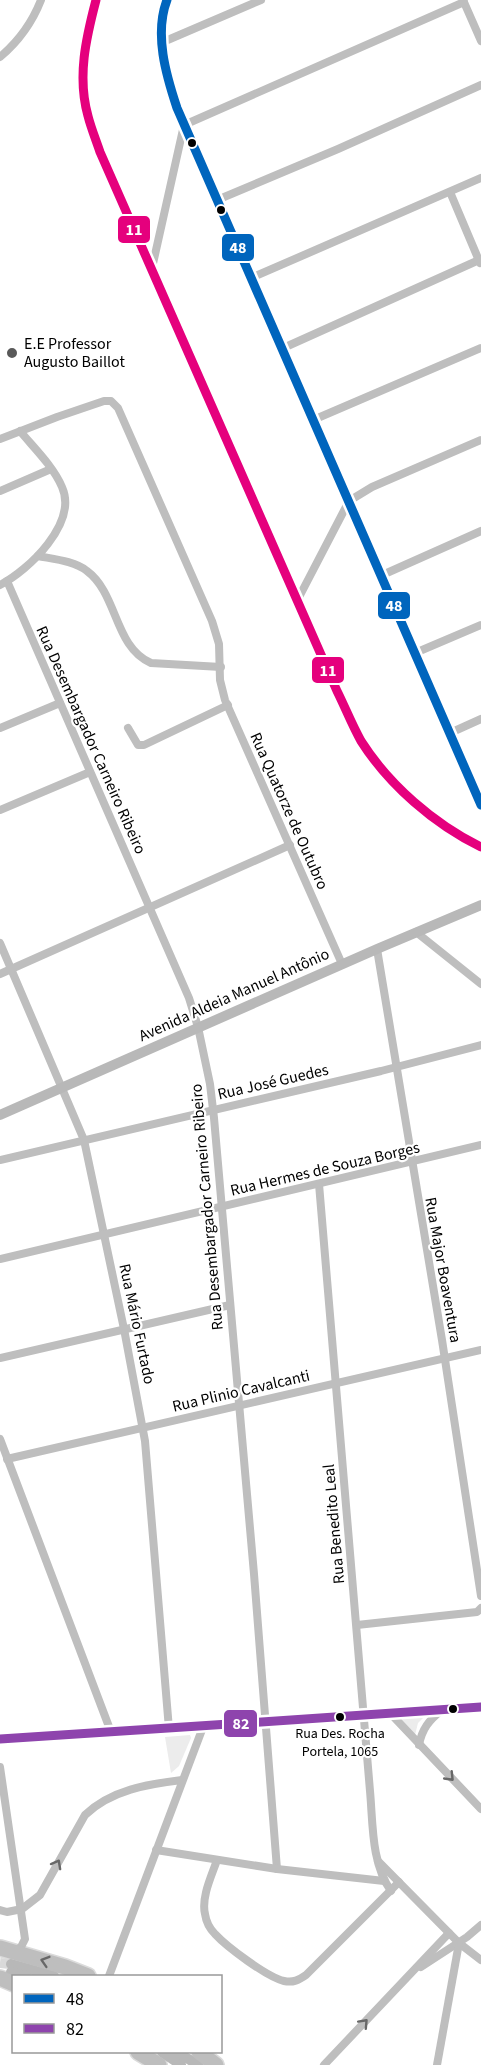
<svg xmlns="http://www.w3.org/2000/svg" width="481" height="2065" font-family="'Source Sans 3',sans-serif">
<rect width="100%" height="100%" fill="#fff"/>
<g fill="#ececec">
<path d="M400 1715H426L418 1723 415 1735 399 1718Z"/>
<path d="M190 1735 191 1738 179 1766 171 1773 165 1737Z"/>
</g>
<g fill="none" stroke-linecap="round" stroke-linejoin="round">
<path stroke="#d9d9d9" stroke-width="10" stroke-dasharray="10 5" stroke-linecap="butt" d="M0 1963 11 1964"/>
<defs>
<g id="highway">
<path d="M0 1948 65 1967 88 1976"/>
<path d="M0 1978 14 1984"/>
<path d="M138 2052 159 2065"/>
<path d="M199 2052 216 2065"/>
</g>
</defs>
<use href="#highway" stroke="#dbdbdb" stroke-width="18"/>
<g stroke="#bebebe" stroke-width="8">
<path d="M96 0C86 38 77 77 88 116 91 128 96 140 100 152L337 691C345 707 352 725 361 741 389 785 434 824 481 847"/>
<path d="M167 0C154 34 166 75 177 108L481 805"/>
<path d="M463 0 481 41"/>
<path d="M163 42 261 0"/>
<path d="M0 57C19 41 32 23 41 0"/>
<path d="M450 192 480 263"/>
<path d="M217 200 338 149 481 85"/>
<path d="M152 268 184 125 464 2"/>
<path d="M251 278 481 178"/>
<path d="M281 349 479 260"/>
<path d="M313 420 481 348"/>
<path d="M0 439 57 417 104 401H111L118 408 212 621 219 644 220 680 225 700 342 964"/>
<path d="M0 491 51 469"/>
<path d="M38 556C53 559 75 561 87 571 118 594 114 647 151 663L221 667"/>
<path d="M380 576 481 531"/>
<path d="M7 581 189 998 198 1027 210 1084 214 1118 254 1574 277 1869"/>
<path d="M0 585C29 570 78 523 62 487 53 466 34 448 20 431"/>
<path d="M297 601 349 501 372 487 481 440"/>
<path d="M415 653 481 625"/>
<path d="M0 728 60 703"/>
<path d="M128 728 138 745H144L228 705"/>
<path d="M450 733 481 719"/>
<path d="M0 810 90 772"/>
<path d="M416 932 481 984"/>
<path d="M0 943 84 1140 124 1329 145 1441 169 1729"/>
<path d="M377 949 442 1340 481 1596"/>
<path d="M0 974 290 845"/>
<path d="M0 1160 381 1071 481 1045"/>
<path d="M319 1184 370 1791C373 1823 371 1863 391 1891"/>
<path d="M0 1259 481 1145"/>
<path d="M0 1358 230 1305"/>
<path d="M0 1439 111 1732"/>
<path d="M7 1459 481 1350"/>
<path d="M357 1625 477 1612 481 1608"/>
<path d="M389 1712 481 1809"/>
<path d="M0 1739C160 1729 321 1718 481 1707"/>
<path d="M419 1745C422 1729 429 1720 442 1710"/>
<path d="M0 1767 25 1939 21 1947 14 1951"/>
<path d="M156 1850 277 1869 384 1881"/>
<path d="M217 1860C212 1875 201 1897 205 1914 206 1921 210 1929 215 1934 227 1947 267 1977 284 1981 293 1983 299 1980 306 1975L399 1882"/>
<path d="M378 1861 459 1943 481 1960"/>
<path d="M0 1910 7 1912 22 1909 40 1895 85 1815C111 1790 148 1784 182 1780"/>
<path d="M421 1967 467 1937 481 1925"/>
<path d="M109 1976 203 1727"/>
<path d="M324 2065 449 1933"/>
<path d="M437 2065 459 1943"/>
</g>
<g stroke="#b8b8b8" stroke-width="10">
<path d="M0 1115 377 949 481 905"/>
<path d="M11 1964 54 1976"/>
<path d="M11 1972 26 1976"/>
<path d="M162 2052 181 2065"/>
<path d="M177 2052 198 2065"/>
</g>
<use href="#highway" stroke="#bebebe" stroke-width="15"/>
<defs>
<path id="bus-1" d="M167 0C154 34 166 75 177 108L481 805"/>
<path id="bus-2" d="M0 1739C160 1729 321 1718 481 1707"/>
<path id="bus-3" d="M96 0C86 38 77 77 88 116 91 128 96 140 100 152L337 691C345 707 352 725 361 741 389 785 434 824 481 847"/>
</defs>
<use href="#bus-1" stroke="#fff" stroke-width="14"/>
<use href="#bus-2" stroke="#fff" stroke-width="14"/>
<use href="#bus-3" stroke="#fff" stroke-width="14"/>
<use href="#bus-1" stroke="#0065bd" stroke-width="9"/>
<use href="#bus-2" stroke="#8e44ad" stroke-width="9"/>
<use href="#bus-3" stroke="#e5007d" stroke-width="9"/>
</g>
<defs><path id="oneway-chevron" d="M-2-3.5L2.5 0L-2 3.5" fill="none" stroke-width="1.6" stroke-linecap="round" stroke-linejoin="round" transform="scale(1.5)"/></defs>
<g stroke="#686868">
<use href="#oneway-chevron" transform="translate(450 1777) rotate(46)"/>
<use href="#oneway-chevron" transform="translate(57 1864) rotate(-61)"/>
<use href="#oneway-chevron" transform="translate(45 1961) rotate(-163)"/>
<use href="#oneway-chevron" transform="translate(364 2023) rotate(-47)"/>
</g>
<g fill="#000" stroke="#fff" stroke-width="2">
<circle cx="192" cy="143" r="5"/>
<circle cx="221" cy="210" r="5"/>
<circle cx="453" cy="1709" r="5"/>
<circle cx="340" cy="1717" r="5"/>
</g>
<circle fill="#595959" stroke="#fff" stroke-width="2" cx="12" cy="353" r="6"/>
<g text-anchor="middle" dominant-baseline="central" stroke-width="4.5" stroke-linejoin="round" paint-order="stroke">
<g font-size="14" fill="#000" stroke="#fff">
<text x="340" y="1734">Rua Des. Rocha<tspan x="340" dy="18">Portela, 1065</tspan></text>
</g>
<g font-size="16" fill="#000" stroke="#fff" text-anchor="start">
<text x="24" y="344">E.E Professor<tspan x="24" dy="18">Augusto Baillot</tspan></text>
</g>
<g font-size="16" fill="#000" stroke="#fff">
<text transform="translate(91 740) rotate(66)">Rua Desembargador Carneiro Ribeiro</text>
<text transform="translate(289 811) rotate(66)">Rua Quatorze de Outubro</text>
<text transform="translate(234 995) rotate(-24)">Avenida Aldeia Manuel Antônio</text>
<text transform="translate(273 1082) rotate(-13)">Rua José Guedes</text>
<text transform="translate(325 1169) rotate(-13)">Rua Hermes de Souza Borges</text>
<text transform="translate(207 1207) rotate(-95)">Rua Desembargador Carneiro Ribeiro</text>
<text transform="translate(443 1270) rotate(80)">Rua Major Boaventura</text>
<text transform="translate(137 1324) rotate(78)">Rua Mário Furtado</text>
<text transform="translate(241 1391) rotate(-13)">Rua Plinio Cavalcanti</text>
<text transform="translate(334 1524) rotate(-95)">Rua Benedito Leal</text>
</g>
</g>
<g stroke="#fff" stroke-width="2">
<rect x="117" y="215" width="34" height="29" rx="6" fill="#e5007d"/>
<rect x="221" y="233" width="34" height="29" rx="6" fill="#0065bd"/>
<rect x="377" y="591" width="34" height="29" rx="6" fill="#0065bd"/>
<rect x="311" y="656" width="34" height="28" rx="6" fill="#e5007d"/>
<rect x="223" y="1709" width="35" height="29" rx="6" fill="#8e44ad"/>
</g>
<g font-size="16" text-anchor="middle" font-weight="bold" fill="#fff">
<text x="134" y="235">11</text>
<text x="238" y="253">48</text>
<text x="394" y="611">48</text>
<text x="328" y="676">11</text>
<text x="241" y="1729">82</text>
</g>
<rect x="12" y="1975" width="210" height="78" fill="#ffffff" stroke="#999999" stroke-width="1.5"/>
<rect x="24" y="1994" width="30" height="9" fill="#0065bd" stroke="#999999" stroke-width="1.5"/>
<text x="66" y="2005" font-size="18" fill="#000000">48</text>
<rect x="24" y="2024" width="30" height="9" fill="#8e44ad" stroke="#999999" stroke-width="1.5"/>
<text x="66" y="2035" font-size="18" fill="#000000">82</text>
</svg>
